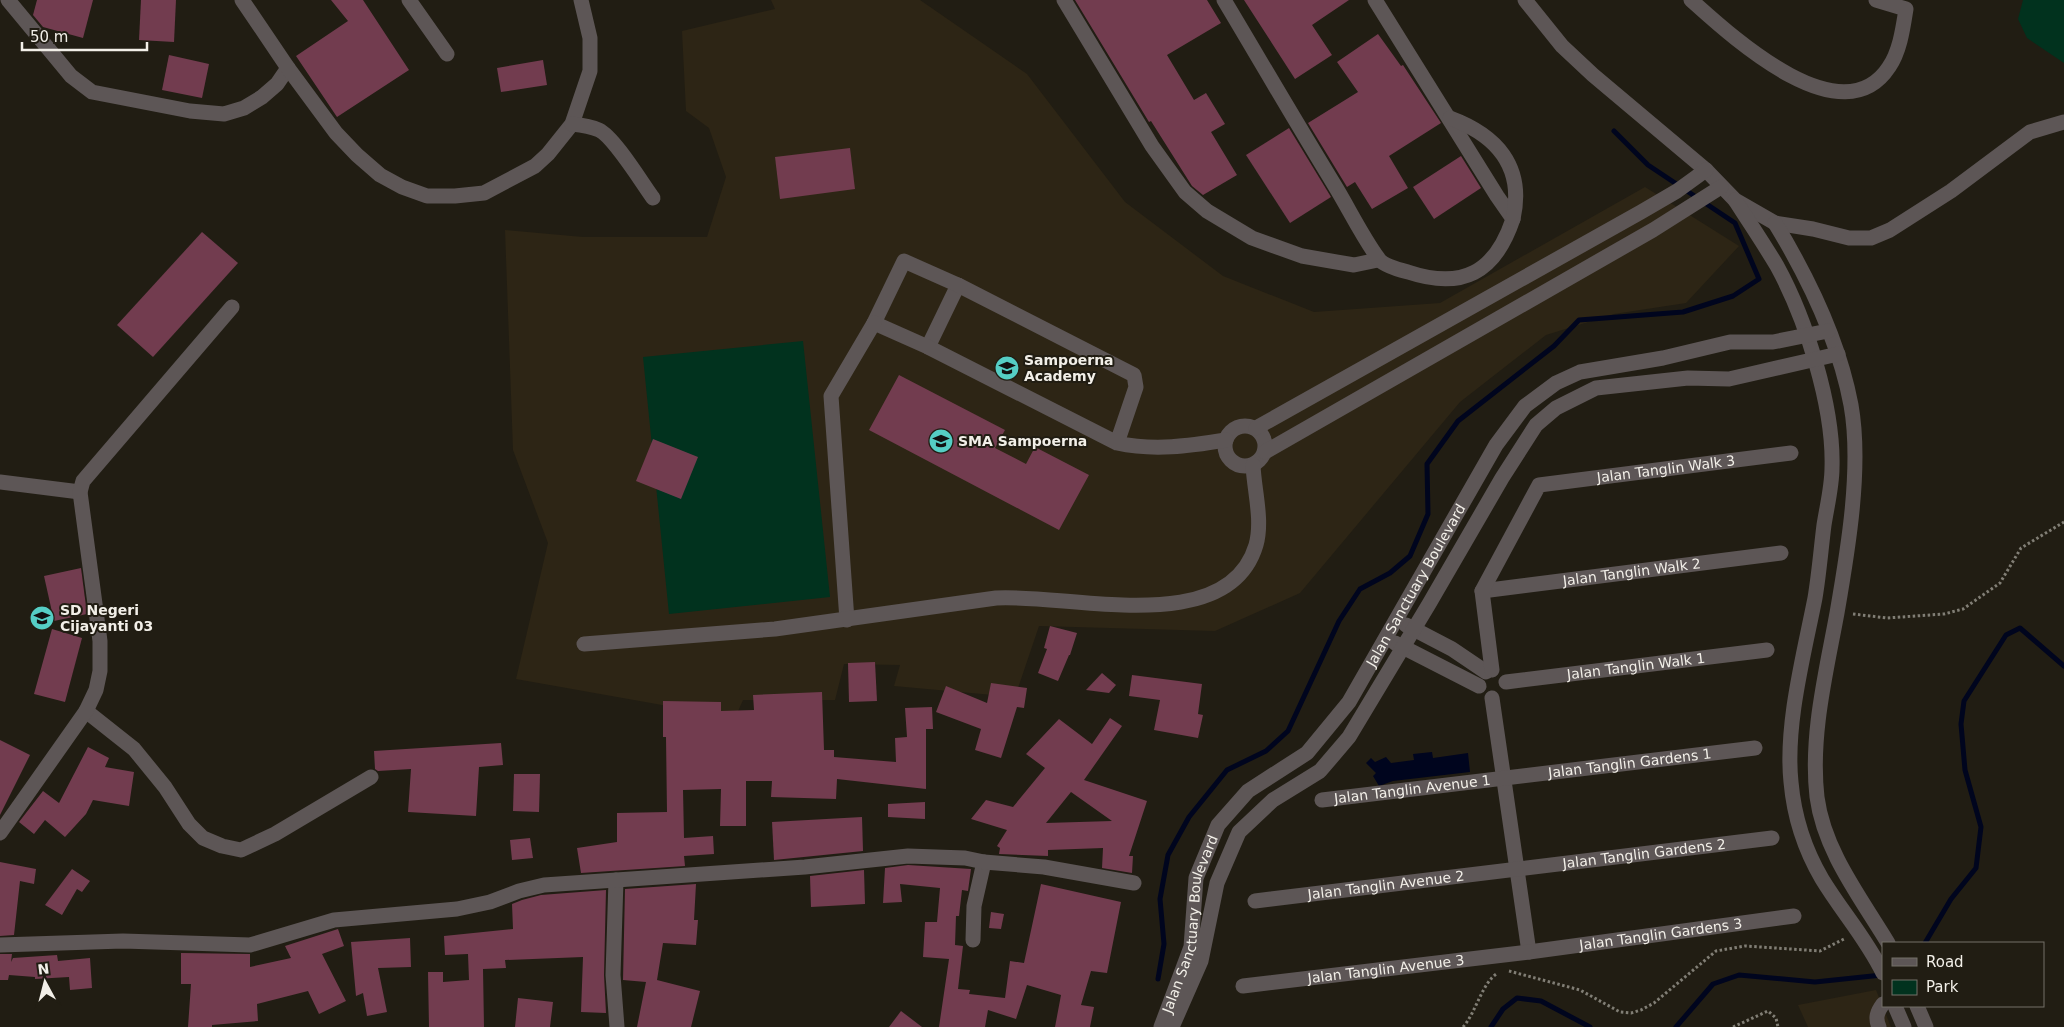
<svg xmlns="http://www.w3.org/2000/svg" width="2064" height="1027" font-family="'DejaVu Sans',sans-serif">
<rect width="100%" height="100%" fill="#211d13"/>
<g fill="#2d2515">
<path d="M771 0H920L1027 74 1125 202 1223 276 1314 312 1440 303 1645 187 1739 246 1686 303 1614 314 1546 335 1460 402 1300 593 1215 631 1039 626 1015 697 894 686 900 665 844 664 835 700H743L735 718 516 679 548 543 513 450 505 230 583 237H707L726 177 709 128 686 111 682 31 775 9Z"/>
<path d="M1876 990 1891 1027H1808L1798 1005Z"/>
</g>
<g fill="#01321e">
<path d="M2023 0H2064V63L2027 38 2018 19Z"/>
<path d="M803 341 830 597 669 614 643 357Z"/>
</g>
<path fill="#00051e" d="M1432 752 1433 758 1468 753 1470 772 1393 781 1379 786 1373 776 1376 773 1366 763 1371 758 1375 762 1386 757 1391 763 1414 760 1413 754Z"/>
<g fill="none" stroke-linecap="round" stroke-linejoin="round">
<g stroke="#00051e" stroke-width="5">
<path d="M1925 943 1951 899 1976 868 1981 827 1965 770 1961 724 1964 701 2006 635 2020 628 2064 666"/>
<path d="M1158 979 1164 944 1160 899 1168 855 1189 817 1227 770 1266 751 1288 731 1339 621 1360 589 1390 573 1410 556 1428 514 1427 464 1458 421 1554 346 1579 320 1683 312 1733 296 1759 279 1735 223 1648 165 1614 131"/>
<path d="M1491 1027 1503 1009 1517 998 1541 1001 1590 1027"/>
<path d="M1676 1027 1713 984 1739 975 1815 982 1882 975"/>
</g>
</g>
<g fill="#723c4f" fill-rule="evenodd">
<path d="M37 0H93L83 38 43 27 33 15Z"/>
<path d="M141 0H176L174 42 139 40Z"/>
<path d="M331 0H363L409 70 337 117 296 56 348 21Z"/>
<path d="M1075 0H1207L1221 23 1167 55 1194 100 1206 93 1225 124 1211 132 1237 175 1203 195 1192 186 1151 121 1149 122Z"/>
<path d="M1244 0H1349L1312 25 1332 55 1295 79Z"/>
<path d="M1378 34 1401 66 1403 65 1441 123 1389 156 1408 188 1372 209 1355 182 1347 187 1308 123 1358 92 1337 62Z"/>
<path d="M169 55 209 64 202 98 162 90Z"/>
<path d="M543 60 547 85 501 92 497 68Z"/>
<path d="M1289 128 1331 197 1290 223 1246 155Z"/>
<path d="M850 148 855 189 780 199 775 157Z"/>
<path d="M1461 156 1481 188 1434 219 1413 187Z"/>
<path d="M202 232 238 263 153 357 117 325Z"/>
<path d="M899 375 1005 430 995 448 1026 464 1035 447 1089 475 1059 530 869 430Z"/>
<path d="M653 439 698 457 681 499 636 481Z"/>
<path d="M81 568 87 614 54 621 44 576Z"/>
<path d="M1050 626 1077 633 1070 655H1069L1058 681 1038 673 1047 649 1044 648Z"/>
<path d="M52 629 82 638 65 702 34 694Z"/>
<path d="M875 662 877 701 849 702 848 663Z"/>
<path d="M1102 673 1116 685 1109 693 1086 690Z"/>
<path d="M1132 675 1202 684 1198 714 1203 715 1198 738 1154 730 1160 700 1129 696Z"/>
<path d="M991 683 1027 688 1024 708 1017 707 1001 758 975 750 981 729 936 712 946 686 987 703Z"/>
<path d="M822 692 824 750H834V757L896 762 895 738 907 737 905 708 932 707 933 729H926V789L837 779 836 799 771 797 772 781H746V826H720L721 789 683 790 684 838 713 836 714 854 684 856 685 866 581 873 577 848 617 842V813L667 812 666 737H663V701L721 702V711L754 710 753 695Z"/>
<path d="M1110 718 1122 726 1084 780 1147 801 1129 856H1133L1132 873 1102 868 1103 848 1048 850V856L999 854 1000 848 997 846 1007 830 971 819 986 800 1013 807 1045 768 1026 754 1059 719 1092 744ZM1071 792 1112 821 1046 823Z"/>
<path d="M0 740 30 755 0 815Z"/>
<path d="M501 743 503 765 479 767 476 816 408 812 411 769 378 771 375 769 374 751Z"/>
<path d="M88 747 109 758 105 767 134 772 129 806 93 800 86 814 65 837 45 820 34 834 19 822 43 791 59 803Z"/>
<path d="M514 774H540L539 812 513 811Z"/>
<path d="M925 802V819L888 817V804Z"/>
<path d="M862 817 863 851 774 860 772 822Z"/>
<path d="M530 838 533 858 512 860 510 840Z"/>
<path d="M0 862 36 869 34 884 20 881 14 935 0 936Z"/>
<path d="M908 865 971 869 968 891 962 890 959 916H956L955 945 963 946 958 989 970 990 969 994 1005 998 1010 961 1024 963 1041 884 1121 902 1107 973 1091 971 1081 1005 1094 1007 1090 1027H1055L1061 995 1027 985 1016 1019 988 1010 985 1027H939L949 959 923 957 925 922H937L940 888 900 884 902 902 883 903 885 868Z"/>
<path d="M72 869 90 881 82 892 77 889 62 915 45 905Z"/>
<path d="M864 870 865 904 811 907 810 876Z"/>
<path d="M696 884 694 920H698L696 945 663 943 657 980 700 991 691 1027H637L646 982 623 980 625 889Z"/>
<path d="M606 890 604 975 606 1013 581 1012 583 957 505 960 506 968 483 969 484 1027H429L428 972H443V982L469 980 468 954 445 955 444 936 513 929 512 904 522 900 541 895Z"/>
<path d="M991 912 1004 914 1001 929 989 928Z"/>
<path d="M338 929 344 946 322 954 346 1001 319 1014 308 991 257 1004 258 1021 212 1025V1027H188L191 984H181V953L250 954V967L291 958 285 946Z"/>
<path d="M410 938 411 967 378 968 387 1012 367 1016 363 993 356 996 351 942Z"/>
<path d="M0 954H12L11 962 13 958 57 955 58 961 90 958 92 988 70 990 69 977 35 979V977L9 975 8 980H0Z"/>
<path d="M518 998 553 1002 550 1027H515Z"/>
<path d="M901 1011 922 1027H889Z"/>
</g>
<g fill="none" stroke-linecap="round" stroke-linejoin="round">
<g stroke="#817e75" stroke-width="3" stroke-dasharray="2.5 2.5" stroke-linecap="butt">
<path d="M1853 614 1887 618 1944 614 1963 609 2000 583 2021 548 2064 522"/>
<path d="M1509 971 1580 990 1620 1012 1631 1013 1641 1010 1654 1003 1716 951 1745 946 1820 951 1844 939"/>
<path d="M1463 1027C1476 1013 1482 982 1498 973"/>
<path d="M1733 1027 1768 1011 1776 1018 1778 1027"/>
</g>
<g stroke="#5d5656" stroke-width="15">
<path d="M8 0 71 76 92 92 190 111 224 114 244 108 262 97 277 84 288 68"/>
<path d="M242 0 288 68 336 133 357 155 380 175 402 187 427 196H455L484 193 535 166 548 154 572 124 590 71V38L581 0"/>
<path d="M409 0 447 54"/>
<path d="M1064 0 1152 146 1185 192 1207 211 1252 238 1302 256 1354 265 1378 260"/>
<path d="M1224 0C1261 62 1297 124 1335 186 1349 209 1362 236 1378 258 1382 265 1400 270 1408 272 1462 290 1495 273 1513 219L1497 196 1375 0"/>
<path d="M1525 0 1562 46 1593 75 1706 170 1735 200 1775 223 1813 229 1849 238H1871L1890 230 1951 191 2030 132 2064 122"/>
<path d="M1691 0C1730 35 1842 139 1889 67 1900 51 1903 28 1906 9L1876 0"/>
<path d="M1450 118C1496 135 1525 166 1513 219"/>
<path d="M572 124C581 125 590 126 599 130 614 137 642 183 653 198"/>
<path d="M1735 200C1749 222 1764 244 1777 266 1806 319 1834 407 1832 468 1832 486 1827 506 1824 525 1821 549 1819 574 1815 598 1804 654 1785 725 1791 782 1794 816 1805 850 1822 879 1842 912 1866 938 1883 973"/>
<path d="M1775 223C1809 279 1839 341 1851 405 1862 467 1848 550 1837 613 1826 673 1810 736 1817 797 1824 851 1861 898 1888 943"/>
<path d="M928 347 958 285"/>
<circle cx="1245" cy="446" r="20"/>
<path d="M1256 428 1641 212 1677 191 1706 170"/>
<path d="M1117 443 1136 387 1134 375 958 285 904 261 874 323 928 347 1117 443C1154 451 1189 446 1226 440"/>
<path d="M1265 452 1653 230 1721 187"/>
<path d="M0 482 80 492"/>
<path id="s1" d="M1482 591 1781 553"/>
<path d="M847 620 831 396 874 323"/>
<path d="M1406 625 1452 649 1486 672"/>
<path d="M1395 643 1479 686"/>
<path d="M584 644 775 629 996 598C1067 593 1228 640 1256 545 1263 520 1254 490 1253 465"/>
<path id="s2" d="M1492 670 1482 591 1539 485 1791 453"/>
<path id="s3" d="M1506 682 1767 650"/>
<path d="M1492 698 1529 952"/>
<path d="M86 711 134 749 165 787 189 824 203 838 222 846 241 850 275 834 371 777"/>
<path id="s4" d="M1322 800 1755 748"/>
<path d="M0 833 86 711 96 690 100 671V641L80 492 83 481 232 307"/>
<path d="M616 880 613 975 617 1027"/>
<path id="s5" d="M1255 901 1772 838"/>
<path d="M973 940 974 906 984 862"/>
<path d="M0 945 123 941 250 945 334 920 457 909 490 902 519 891 544 885 805 867 908 856 965 858 984 862 1044 867 1134 883"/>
<path id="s6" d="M1243 986 1529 952 1794 916"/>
<path d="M1895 1006 1904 1027"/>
<path d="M1917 1006 1926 1027"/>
<path id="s7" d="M1161 1027 1191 947 1196 878 1218 825 1248 791 1307 753 1349 702 1496 445 1525 406 1556 383 1580 372 1663 358 1730 342H1773L1828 331"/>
<path d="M1172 1027 1201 961 1217 883 1239 832 1273 800 1320 771 1349 737 1429 604 1502 478 1536 425 1556 408 1596 388 1688 378 1729 379 1838 354"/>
<path d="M1879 1027C1875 1018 1877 1012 1883 1004"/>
</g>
</g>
<defs>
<symbol id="school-disc" viewBox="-11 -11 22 22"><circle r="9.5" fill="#55cec5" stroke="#211d13"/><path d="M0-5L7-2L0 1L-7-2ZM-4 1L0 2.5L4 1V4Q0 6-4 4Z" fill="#111"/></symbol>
</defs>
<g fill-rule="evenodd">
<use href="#school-disc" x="993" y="354" width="28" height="28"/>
<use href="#school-disc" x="927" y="427" width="28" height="28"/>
<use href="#school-disc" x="28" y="604" width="28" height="28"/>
</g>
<g text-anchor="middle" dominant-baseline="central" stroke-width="4" stroke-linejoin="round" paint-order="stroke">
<g font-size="14" font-weight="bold" fill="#f2efe8" stroke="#211d13" text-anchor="start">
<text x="1024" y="360">Sampoerna<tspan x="1024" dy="16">Academy</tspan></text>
<text x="958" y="441">SMA Sampoerna</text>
<text x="60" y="610">SD Negeri<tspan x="60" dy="16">Cijayanti 03</tspan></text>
</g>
<g font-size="14" fill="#f2efe8" stroke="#211d13">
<text stroke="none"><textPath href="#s2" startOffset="328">Jalan Tanglin Walk 3</textPath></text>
<text stroke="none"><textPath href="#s1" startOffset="151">Jalan Tanglin Walk 2</textPath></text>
<text stroke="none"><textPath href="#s7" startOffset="528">Jalan Sanctuary Boulevard</textPath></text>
<text stroke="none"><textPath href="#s3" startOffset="131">Jalan Tanglin Walk 1</textPath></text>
<text stroke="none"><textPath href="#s4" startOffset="310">Jalan Tanglin Gardens 1</textPath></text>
<text stroke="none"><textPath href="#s4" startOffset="91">Jalan Tanglin Avenue 1</textPath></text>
<text stroke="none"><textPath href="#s5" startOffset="392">Jalan Tanglin Gardens 2</textPath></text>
<text stroke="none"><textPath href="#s5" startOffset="132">Jalan Tanglin Avenue 2</textPath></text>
<text stroke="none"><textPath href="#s7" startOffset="108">Jalan Sanctuary Boulevard</textPath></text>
<text stroke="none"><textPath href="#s6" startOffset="421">Jalan Tanglin Gardens 3</textPath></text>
<text stroke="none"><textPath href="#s6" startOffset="144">Jalan Tanglin Avenue 3</textPath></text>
</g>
</g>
<rect x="1882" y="942" width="162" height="65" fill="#211d13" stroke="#757168"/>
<rect x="1892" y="958" width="25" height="8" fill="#5d5656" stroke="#757168"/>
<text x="1926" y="967" font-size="15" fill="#f2efe8">Road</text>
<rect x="1892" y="980" width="25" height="15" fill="#01321e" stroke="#757168"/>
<text x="1926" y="992" font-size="15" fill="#f2efe8">Park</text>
<g transform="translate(45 982) rotate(353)" stroke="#211d13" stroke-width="4" paint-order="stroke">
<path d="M0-4L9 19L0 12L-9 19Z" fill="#f2efe8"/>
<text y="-8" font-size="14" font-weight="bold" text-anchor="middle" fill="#f2efe8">N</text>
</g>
<path d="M22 42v8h125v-8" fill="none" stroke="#f2efe8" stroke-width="2.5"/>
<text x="30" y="42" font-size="15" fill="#f2efe8" stroke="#211d13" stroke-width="4" paint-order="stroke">50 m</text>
</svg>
